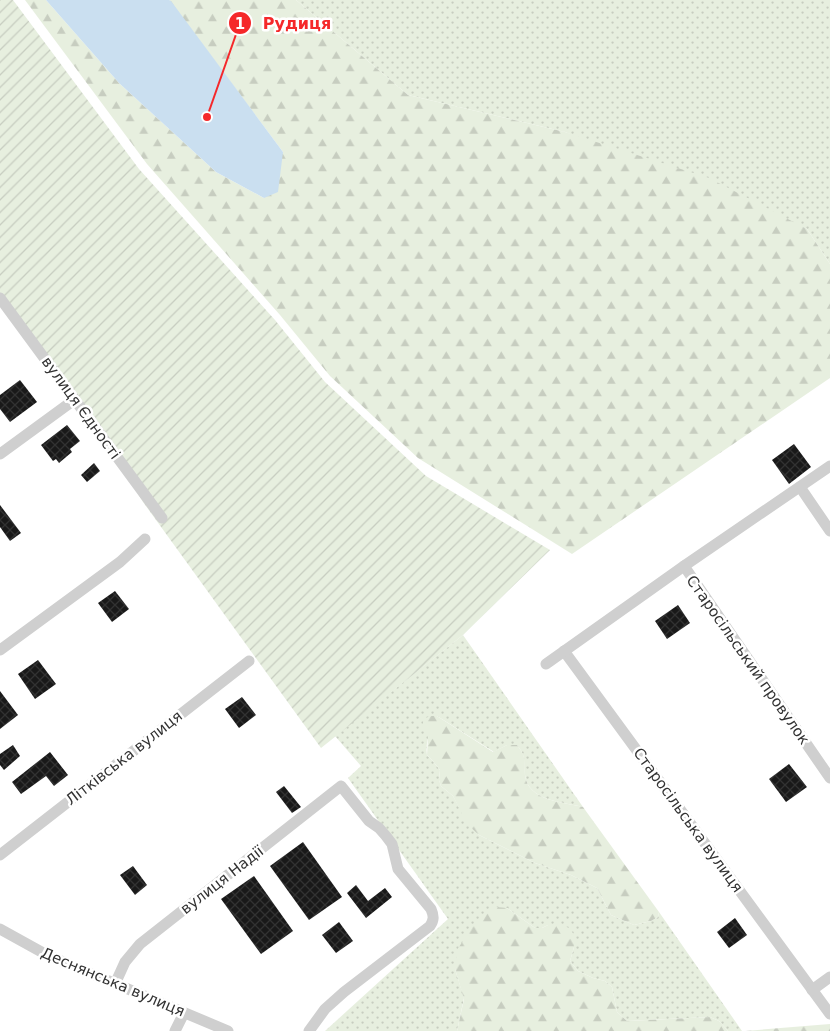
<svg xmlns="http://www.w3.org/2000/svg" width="830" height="1031" font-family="'DejaVu Sans',sans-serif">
<defs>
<pattern id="grass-dots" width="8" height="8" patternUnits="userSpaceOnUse" patternTransform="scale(1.25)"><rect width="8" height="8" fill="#e7efdf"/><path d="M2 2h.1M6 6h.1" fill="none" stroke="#c7cdc0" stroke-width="1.8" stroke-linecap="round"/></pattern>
<pattern id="forest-firs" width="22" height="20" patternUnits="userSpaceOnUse" patternTransform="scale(1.25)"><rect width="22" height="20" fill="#e7efdf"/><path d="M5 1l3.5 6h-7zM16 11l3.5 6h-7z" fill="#c7cdc0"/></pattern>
<pattern id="garden-furrows" width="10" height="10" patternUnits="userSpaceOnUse" patternTransform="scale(1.25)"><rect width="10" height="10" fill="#e7efdf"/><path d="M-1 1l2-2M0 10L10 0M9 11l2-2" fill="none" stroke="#c7cdc0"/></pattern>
<pattern id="building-cross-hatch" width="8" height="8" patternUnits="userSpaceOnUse" patternTransform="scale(1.25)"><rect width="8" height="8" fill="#191919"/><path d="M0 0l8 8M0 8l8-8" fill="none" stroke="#323232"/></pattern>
</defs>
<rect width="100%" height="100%" fill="#fff"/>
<g fill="url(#grass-dots)">
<path d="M296 0H830V264L807 229 565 132 408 95Z"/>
<path d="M463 635 583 807C563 802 528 801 525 775 523 760 527 758 517 745H507L494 752 437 716C431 729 425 741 427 755L432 760 440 770 439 780 441 786 453 796 459 807 479 835 535 863 571 875 597 888 611 915 634 925 651 921 658 917 659 912 742 1031H728L719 1021 710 1017 627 1021 617 1012 612 987 605 981 593 978 578 971 570 961 574 947 548 925 542 928H535L507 908 455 969 464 998 457 1031H325L448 919 348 778 361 766 335 736Z"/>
</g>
<g fill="url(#forest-firs)">
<path d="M25 0H46L119 83 216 172 264 198 283 152 169 0H296L408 95 565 132 709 178 807 229 830 264V378L572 554 418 458 330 376 280 315 147 164Z"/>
<path d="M430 716H437L493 752 507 745H517C527 758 524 760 525 775 528 801 563 802 583 807L659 912 658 917 651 921 634 925 611 915 597 888 571 875 535 863 479 835 467 824 453 796 441 786 439 780 440 770 432 760 427 755 428 736 422 726 424 719Z"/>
<path d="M495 907 507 908 535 928H542L548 925 557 923 569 928 575 936 574 947 570 961 578 971 593 978 605 981 612 987 617 1012 627 1021 710 1017 719 1021 728 1031H457L464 999 455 969 457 950 476 921Z"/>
<path d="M830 1024V1031H745Z"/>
</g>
<path fill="url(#garden-furrows)" d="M0 0H13L139 169 275 320 325 382 426 476 550 550 463 635 321 748 143 502 79 399 0 294Z"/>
<path fill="#cadff0" d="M46 0H169L171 1 283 152 278 192 264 198 216 172 119 83Z"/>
<g fill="url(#building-cross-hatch)">
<path d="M20 380 37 402 10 422 0 409V395Z"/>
<path d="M67 425 80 441 70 449 72 452 59 463 56 459 53 461 41 445Z"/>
<path d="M794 444 811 467 789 484 772 460Z"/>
<path d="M94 463 100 471 87 482 81 475Z"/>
<path d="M0 505 21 533 10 541 0 527Z"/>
<path d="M115 591 129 609 112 622 98 603Z"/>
<path d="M678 605 690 623 667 639 655 621Z"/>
<path d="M38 660 56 684 35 699 18 674Z"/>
<path d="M0 691 18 715 0 729Z"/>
<path d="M242 697 256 715 239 728 225 709Z"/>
<path d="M13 745 20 756 4 770 0 765V754Z"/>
<path d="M50 752 68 775 54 786 46 776 21 794 12 782Z"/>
<path d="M789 764 807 787 786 802 769 779Z"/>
<path d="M284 786 301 807 292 813 276 792Z"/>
<path d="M303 842 342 897 309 920 270 866Z"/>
<path d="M133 866 147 885 135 895 120 875Z"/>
<path d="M254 876 293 931 261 954 221 899Z"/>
<path d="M356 885 368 901 385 888 392 897 366 918 347 893Z"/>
<path d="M735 918 747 935 729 948 717 932Z"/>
<path d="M339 922 353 941 336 953 322 935Z"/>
</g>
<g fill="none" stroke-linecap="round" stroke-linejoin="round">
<g stroke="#cfcfcf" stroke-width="11">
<path d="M0 298 162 518"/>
<path d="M0 454 74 400"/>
<path d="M800 487 830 531"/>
<path d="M684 566 830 778"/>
<path d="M0 650 120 562 145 539"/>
<path d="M564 651 830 1014"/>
<path d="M546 664 684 566 830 466"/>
<path d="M0 855 249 661"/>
<path d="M0 929 47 955 228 1031"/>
<path d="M115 984 125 962 140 944 341 786 369 821 379 828 386 836 392 844 398 869 431 909C434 916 434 920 430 926L344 992 325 1009 309 1031"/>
<path d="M812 990 830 977"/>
<path d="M175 1031 184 1013"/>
</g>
</g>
<g text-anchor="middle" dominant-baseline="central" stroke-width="5" stroke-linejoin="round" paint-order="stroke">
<g font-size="15" fill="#323232" stroke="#fff">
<text transform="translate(81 408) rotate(54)">вулиця Єдності</text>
<text transform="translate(748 660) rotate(55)">Старосільський провулок</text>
<text transform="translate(124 758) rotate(-38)">Літківська вулиця</text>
<text transform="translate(688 820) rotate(54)">Старосільська вулиця</text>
<text transform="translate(222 880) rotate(-38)">вулиця Надії</text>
<text transform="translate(113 982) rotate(23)">Деснянська вулиця</text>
</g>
</g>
<path fill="none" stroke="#f5282a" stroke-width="2" d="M207 117L240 23"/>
<g fill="#f5282a" stroke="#fff" stroke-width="2">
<circle cx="207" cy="117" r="5"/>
<circle cx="240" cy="23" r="12"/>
</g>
<g font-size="15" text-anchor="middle" font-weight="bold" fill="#fff">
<text x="240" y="29">1</text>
</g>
<g font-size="16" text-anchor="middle" font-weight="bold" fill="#f5282a" stroke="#fff" stroke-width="5" stroke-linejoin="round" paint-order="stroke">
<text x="297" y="29">Рудиця</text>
</g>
</svg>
